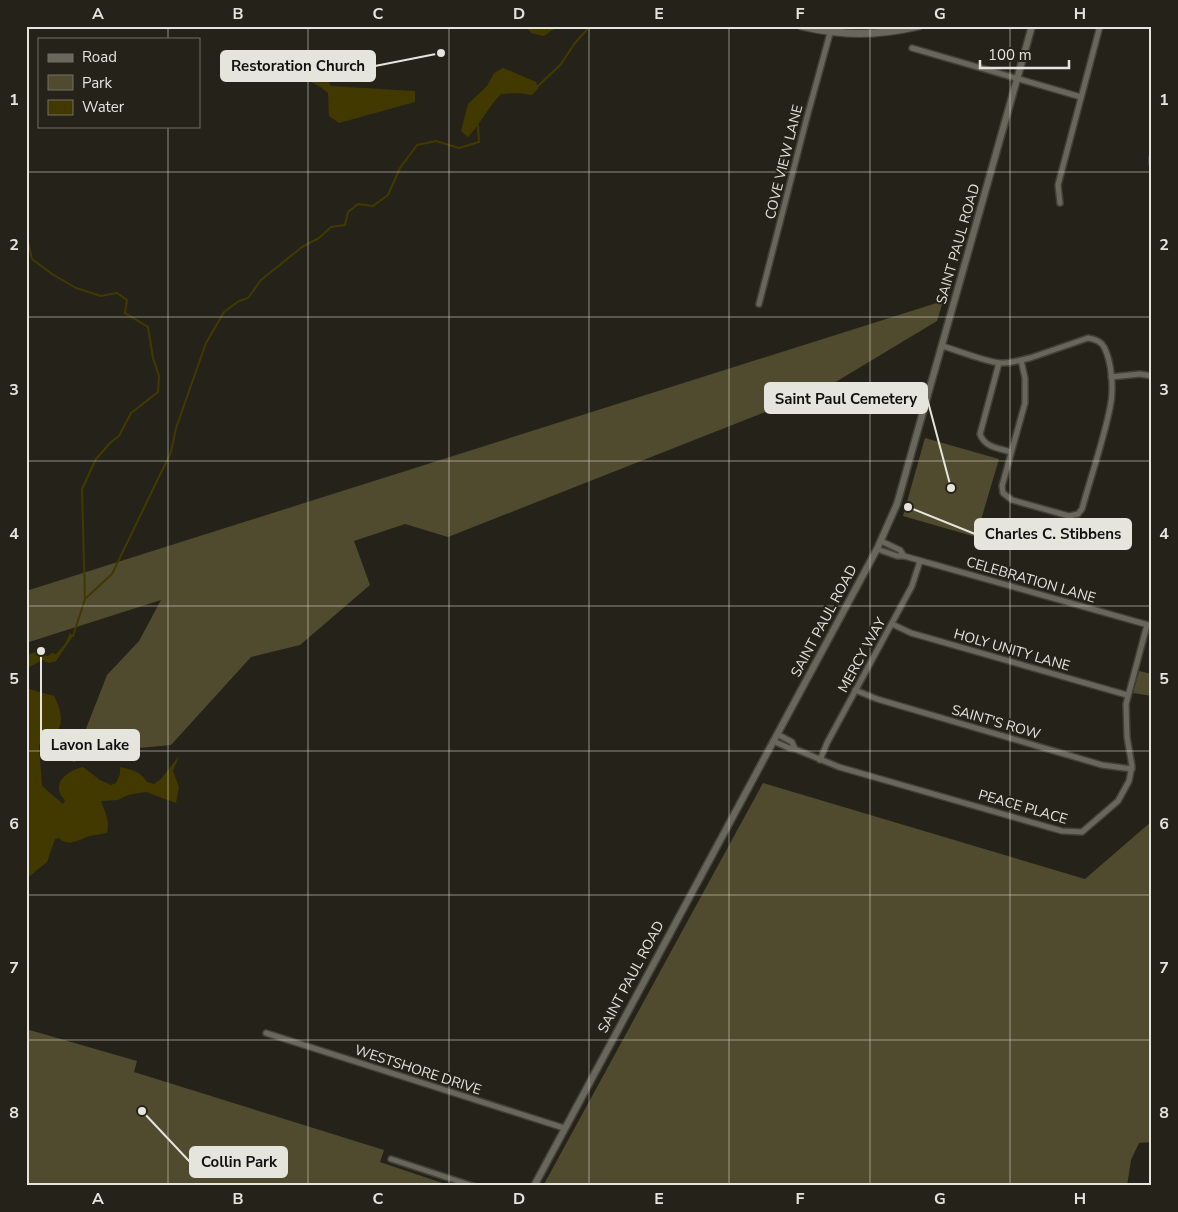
<svg xmlns="http://www.w3.org/2000/svg" width="1178" height="1212" font-family="'Nunito Sans',sans-serif">
<rect width="100%" height="100%" fill="#252319"/>
<g fill="#504a2e">
<path d="M943 301 937 321 824 389 448 537 405 524 354 541 370 585 300 645 251 657 171 745 117 750 73 762 107 675 139 641 161 600 26 643V591Z"/>
<path d="M925 438 999 459 976 537 903 516Z"/>
<path d="M1139 671 1152 674V696L1133 693Z"/>
<path d="M763 783 1085 879 1152 821V1142L1139 1143 1131 1160 1127 1186H543Z"/>
<path d="M26 1029 137 1061 134 1072 384 1150 380 1162 451 1186H26Z"/>
</g>
<g fill="#423901">
<path d="M526 26H555L554 29 544 36 531 33Z"/>
<path d="M313 50 331 86 415 91V102L339 123 329 116 328 93 319 86 311 82 302 52Z"/>
<path d="M503 68 536 82 538 89 532 95 518 93 501 94C488 107 481 123 468 137L461 131 468 104 487 86 494 73Z"/>
<path d="M70 633 73 636 56 661 49 663 42 660 26 669V655L42 650 46 651 44 655 48 656 52 653 56 654 65 644Z"/>
<path d="M26 687 29 689 54 696C63 713 67 735 42 737L39 746 42 786 63 804 65 800C63 798 61 796 60 793 54 780 72 769 83 767L100 780 111 785 116 783 120 774V767C133 770 140 771 147 782L154 784 161 779 179 756 173 771 179 787 176 803 146 792 128 795 118 800 101 801C105 813 110 820 107 833 101 834 96 835 90 836 80 839 68 848 59 838L55 839 47 862 26 879Z"/>
</g>
<g fill="none" stroke-linecap="round" stroke-linejoin="round">
<g stroke="#423901" stroke-width="2">
<path d="M535 86 537 87 561 64 575 43 590 26"/>
<path d="M26 233 32 259 52 274 76 288 101 296 117 293 127 300 125 313 148 327 153 358 159 376 158 392 131 413 119 436 111 442 96 459 82 489 85 599 73 636"/>
<path d="M85 599 112 574 171 452 176 428 206 343 224 312 239 301 248 298 261 280 302 247 319 238 331 227 345 225 348 212 358 204 373 206 388 195 400 168 417 145 436 141 459 148 479 142 478 126"/>
</g>
<defs>
<g id="minor">
<path d="M912 48 1081 97"/>
<path d="M1152 158V163"/>
<path d="M1060 203 1058 185 1100 26"/>
<path d="M759 304 807 117 832 26"/>
<path d="M942 346C960 351 980 360 999 363 1009 364 1020 360 1030 358L1088 338C1094 339 1101 341 1104 347 1112 362 1114 391 1110 408 1103 442 1091 476 1082 509L1078 514 1069 516 1012 500 1003 493 1002 486 1025 403V378L1021 360"/>
<path d="M999 363 980 434C985 448 999 448 1011 452"/>
<path d="M1111 377 1140 374 1152 376"/>
<path d="M877 549 897 556H904L900 550 881 541"/>
<path d="M904 556 1152 626"/>
<path d="M892 624 911 633 1127 695"/>
<path d="M855 690 877 699 1102 765 1132 769"/>
<path d="M773 741 789 748 795 749 792 742 777 734"/>
<path d="M795 749 839 767 1062 831 1082 832 1118 801 1129 781 1132 766 1127 737 1126 704 1147 625"/>
<path d="M820 760 827 743 912 586 920 561"/>
<path d="M266 1033 564 1128"/>
<path d="M391 1159 473 1186"/>
</g>
<path id="tertiary" d="M534 1186 877 549 897 504 1032 26"/>
<path id="secondary" d="M801 26C844 36 875 36 919 26"/>
</defs>
<use href="#minor" stroke="#424038" stroke-width="8"/>
<use href="#tertiary" stroke="#424038" stroke-width="9"/>
<use href="#secondary" stroke="#424038" stroke-width="9"/>
<use href="#minor" stroke="#69675b" stroke-width="5"/>
<use href="#tertiary" stroke="#69675b" stroke-width="6"/>
<use href="#secondary" stroke="#69675b" stroke-width="7"/>
</g>
<path fill="none" stroke="#e5e4dd" stroke-width="1" stroke-opacity="0.55" d="M168 26V39M308 26V1186M449 26V1186M589 26V1186M729 26V1186M870 26V1186M1010 26V1186M168 126V1186M26 172H1152M26 317H1152M26 461H1152M26 606H1152M26 751H1152M26 895H1152M26 1040H1152"/>
<g text-anchor="middle" dominant-baseline="central" stroke-width="4" stroke-linejoin="round" paint-order="stroke">
<g font-size="14" fill="#e5e4dd" stroke="#252319">
<text transform="translate(784 162) rotate(-76)">COVE VIEW LANE</text>
<text transform="translate(958 244) rotate(-74)">SAINT PAUL ROAD</text>
<text transform="translate(1031 580) rotate(16)">CELEBRATION LANE</text>
<text transform="translate(824 621) rotate(-62)">SAINT PAUL ROAD</text>
<text transform="translate(1012 650) rotate(16)">HOLY UNITY LANE</text>
<text transform="translate(862 655) rotate(-61)">MERCY WAY</text>
<text transform="translate(996 722) rotate(16)">SAINT'S ROW</text>
<text transform="translate(1023 807) rotate(16)">PEACE PLACE</text>
<text transform="translate(631 977) rotate(-62)">SAINT PAUL ROAD</text>
<text transform="translate(418 1070) rotate(18)">WESTSHORE DRIVE</text>
</g>
</g>
<path fill="none" stroke="#e5e4dd" stroke-width="2" d="M441 53L375 66M951 488L927 398M908 507L975 534M41 651L41 745M142 1111L190 1162"/>
<g fill="#e5e4dd" stroke="#252319" stroke-width="2">
<circle cx="441" cy="53" r="5"/>
<circle cx="951" cy="488" r="5"/>
<circle cx="908" cy="507" r="5"/>
<circle cx="41" cy="651" r="5"/>
<circle cx="142" cy="1111" r="5"/>
</g>
<g fill="#e5e4dd" stroke="#e5e4dd" stroke-width="2">
<rect x="221" y="51" width="154" height="30" rx="5"/>
<rect x="765" y="383" width="162" height="30" rx="5"/>
<rect x="975" y="519" width="156" height="30" rx="5"/>
<rect x="41" y="730" width="98" height="30" rx="5"/>
<rect x="190" y="1147" width="97" height="30" rx="5"/>
</g>
<g font-size="15" text-anchor="middle" font-weight="bold" fill="#111">
<text x="298" y="71">Restoration Church</text>
<text x="846" y="404">Saint Paul Cemetery</text>
<text x="1053" y="539">Charles C. Stibbens</text>
<text x="90" y="750">Lavon Lake</text>
<text x="239" y="1167">Collin Park</text>
</g>
<rect width="1178" height="1212" fill="none" stroke="#252319" stroke-width="55"/>
<rect x="38" y="38" width="162" height="90" fill="#252319" stroke="#727067"/>
<rect x="48" y="54" width="25" height="8" fill="#69675b" stroke="#727067"/>
<text x="82" y="62" font-size="15" fill="#e5e4dd">Road</text>
<rect x="48" y="75" width="25" height="15" fill="#504a2e" stroke="#727067"/>
<text x="82" y="88" font-size="15" fill="#e5e4dd">Park</text>
<rect x="48" y="100" width="25" height="15" fill="#423901" stroke="#727067"/>
<text x="82" y="112" font-size="15" fill="#e5e4dd">Water</text>
<path d="M980 60v8h89v-8" fill="none" stroke="#e5e4dd" stroke-width="2.5"/>
<text x="988" y="60" font-size="15" fill="#e5e4dd" stroke="#252319" stroke-width="4" paint-order="stroke">100 m</text>
<rect x="28" y="28" width="1122" height="1156" fill="none" stroke="#e5e4dd" stroke-width="2"/>
<g font-size="16" text-anchor="middle" font-weight="bold" fill="#e5e4dd">
<text x="98" y="19">A</text>
<text x="238" y="19">B</text>
<text x="378" y="19">C</text>
<text x="519" y="19">D</text>
<text x="659" y="19">E</text>
<text x="800" y="19">F</text>
<text x="940" y="19">G</text>
<text x="1080" y="19">H</text>
<text x="14" y="105">1</text>
<text x="1164" y="105">1</text>
<text x="14" y="250">2</text>
<text x="1164" y="250">2</text>
<text x="14" y="395">3</text>
<text x="1164" y="395">3</text>
<text x="14" y="539">4</text>
<text x="1164" y="539">4</text>
<text x="14" y="684">5</text>
<text x="1164" y="684">5</text>
<text x="14" y="829">6</text>
<text x="1164" y="829">6</text>
<text x="14" y="973">7</text>
<text x="1164" y="973">7</text>
<text x="14" y="1118">8</text>
<text x="1164" y="1118">8</text>
<text x="98" y="1204">A</text>
<text x="238" y="1204">B</text>
<text x="378" y="1204">C</text>
<text x="519" y="1204">D</text>
<text x="659" y="1204">E</text>
<text x="800" y="1204">F</text>
<text x="940" y="1204">G</text>
<text x="1080" y="1204">H</text>
</g>
</svg>
